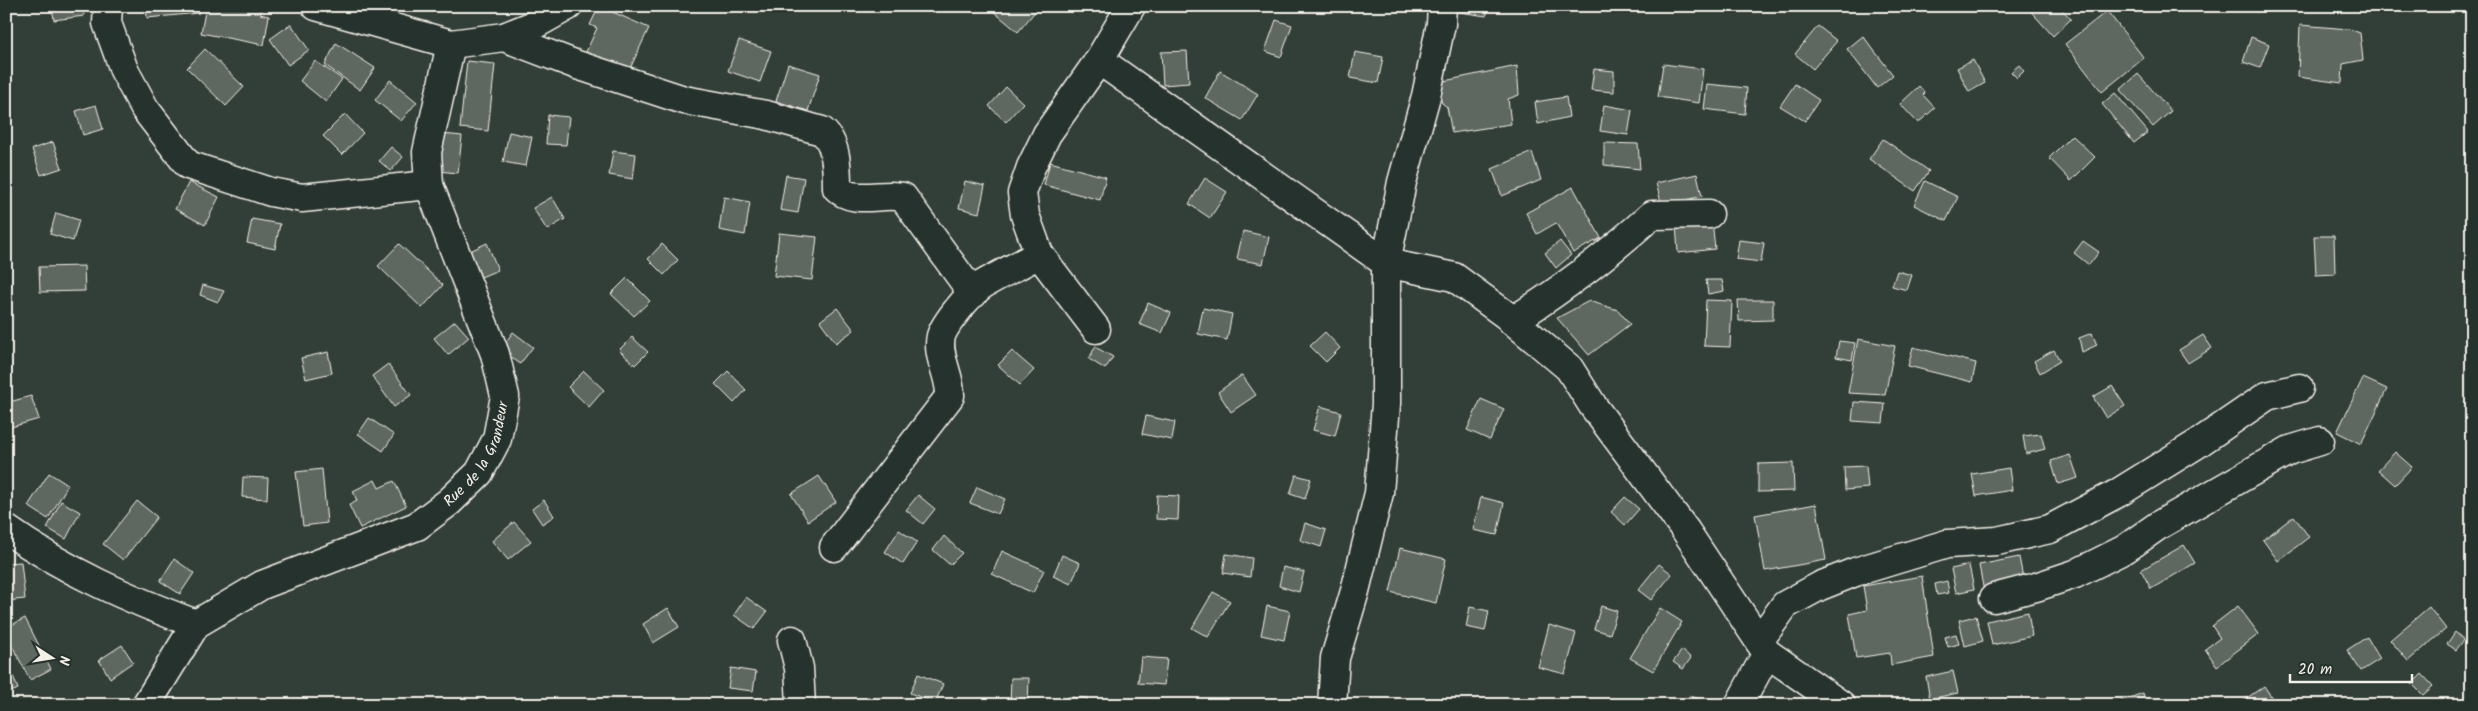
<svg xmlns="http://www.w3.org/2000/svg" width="2478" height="711" font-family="Kalam,sans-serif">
<rect width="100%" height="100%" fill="#323e38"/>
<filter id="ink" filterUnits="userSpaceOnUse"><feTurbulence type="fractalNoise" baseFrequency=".02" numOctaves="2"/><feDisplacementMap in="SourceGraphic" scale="10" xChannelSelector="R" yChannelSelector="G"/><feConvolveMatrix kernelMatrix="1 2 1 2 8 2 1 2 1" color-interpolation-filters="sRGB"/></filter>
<g filter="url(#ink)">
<g fill="#5f6861" stroke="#f4f1e8">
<path d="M52 6H83L84 16 54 20Z"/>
<path d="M146 6H198L199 13 147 18Z"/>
<path d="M206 6H262L260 14 269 16 264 45 201 33Z"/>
<path d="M599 6 649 28 627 75 585 54 597 28 590 25Z"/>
<path d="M997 6H1036L1038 8 1018 32 993 11Z"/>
<path d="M1447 6H1490L1486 16 1446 10Z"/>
<path d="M2026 6H2059L2071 19 2053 36Z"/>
<path d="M2107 11 2144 58 2102 92 2065 44Z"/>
<path d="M1276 20 1292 25 1281 57 1265 51Z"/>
<path d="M291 24 309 50 288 65 270 39Z"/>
<path d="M2300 25 2349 29 2360 33 2363 60 2343 64 2342 83 2298 77Z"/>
<path d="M1818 26 1837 41 1813 69 1795 54Z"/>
<path d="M1863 36 1893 75 1877 88 1847 49Z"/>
<path d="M2251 37 2269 44 2260 68 2243 62Z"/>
<path d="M739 40 771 51 760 82 728 71Z"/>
<path d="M336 43 375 68 360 90 325 65Z"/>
<path d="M205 49 244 87 226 106 187 68Z"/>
<path d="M1187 51 1189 83 1163 85 1161 52Z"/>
<path d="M1355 52 1383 57 1378 83 1350 78Z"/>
<path d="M1973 60 1985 83 1969 92 1957 68Z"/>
<path d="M315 61 342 79 326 102 300 81Z"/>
<path d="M467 61 495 64 488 131 460 128Z"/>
<path d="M788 64 820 74 808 111 776 101Z"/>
<path d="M1663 64 1703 69 1699 103 1658 97Z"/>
<path d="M2019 65 2024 71 2017 78 2011 72Z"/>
<path d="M1517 66 1519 95 1508 99 1511 124 1452 133 1447 107 1442 103 1438 92 1444 81Z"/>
<path d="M1594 69 1614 71V92L1591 90Z"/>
<path d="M1220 71 1258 94 1242 120 1205 98Z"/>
<path d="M2138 74 2171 111 2153 127 2120 90Z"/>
<path d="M390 80 417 102 401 121 375 100Z"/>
<path d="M1707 84 1747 88 1745 114 1704 109Z"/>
<path d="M1795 84 1819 100 1805 121 1780 106Z"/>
<path d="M1919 86 1925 93 1923 95 1935 108 1918 123 1900 104Z"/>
<path d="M1006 87 1023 103 1006 122 989 106Z"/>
<path d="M2115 93 2148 132 2134 143 2102 104Z"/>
<path d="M1566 97 1569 117 1538 124 1535 102Z"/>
<path d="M96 105 103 129 83 135 76 111Z"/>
<path d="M1604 105 1632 110 1628 135 1600 131Z"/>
<path d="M345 114 363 133 342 155 323 136Z"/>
<path d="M548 115 569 117 566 145 546 144Z"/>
<path d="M509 132 532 137 526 166 503 162Z"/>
<path d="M443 134 462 136 458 173 438 171Z"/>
<path d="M2072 135 2095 157 2071 181 2049 158Z"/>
<path d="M1883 139 1929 171 1915 191 1869 159Z"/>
<path d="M53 142 62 168 41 175 32 149Z"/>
<path d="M1604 143 1638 144 1640 169 1604 165Z"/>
<path d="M391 147 403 157 391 171 379 161Z"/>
<path d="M613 151 636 154 633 179 609 175Z"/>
<path d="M1532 152 1541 180 1502 196 1492 169Z"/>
<path d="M1050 162 1106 177 1100 200 1044 185Z"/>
<path d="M1697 174 1702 196 1662 206 1656 183Z"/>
<path d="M786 175 804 178 798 213 780 210Z"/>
<path d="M1205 178 1227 192 1210 218 1189 204Z"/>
<path d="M965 181 985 186 979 213 959 208Z"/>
<path d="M1925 181 1958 197 1946 221 1914 205Z"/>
<path d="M189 182 219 197 205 225 175 209Z"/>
<path d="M1573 187 1601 238 1573 253 1556 223 1537 234 1526 213Z"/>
<path d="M552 197 565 219 547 230 533 208Z"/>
<path d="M724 197 750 202 745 235 719 230Z"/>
<path d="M56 213 79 220 73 241 50 234Z"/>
<path d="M252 219 280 224 275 249 247 243Z"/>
<path d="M1712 220 1715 249 1678 253 1676 224Z"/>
<path d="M1243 231 1269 237 1263 264 1237 259Z"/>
<path d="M779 233 817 237 812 280 774 276Z"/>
<path d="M2314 236H2334L2335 274 2316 275Z"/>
<path d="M1739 240 1764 243 1761 262 1736 259Z"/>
<path d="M1560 241 1571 255 1556 268 1545 253Z"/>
<path d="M2083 241 2099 252 2089 265 2074 253Z"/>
<path d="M487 243 498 270 481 277 470 251Z"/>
<path d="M399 244 443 285 422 308 378 266Z"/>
<path d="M662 244 678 260 664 275 648 259Z"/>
<path d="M84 266 85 291 40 292 39 267Z"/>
<path d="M1897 271 1912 275 1907 290 1892 286Z"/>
<path d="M627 278 650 301 634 316 611 294Z"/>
<path d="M1706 280H1722L1724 291 1708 294Z"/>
<path d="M203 285 224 291 218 302 200 295Z"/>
<path d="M1706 300 1732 301 1730 347 1704 346Z"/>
<path d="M1738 300H1773V320L1739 321Z"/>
<path d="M1589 301 1618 310 1630 324 1589 355 1557 318Z"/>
<path d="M1148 303 1171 313 1162 333 1139 324Z"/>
<path d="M837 308 854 330 836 343 820 321Z"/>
<path d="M1203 308 1232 314 1227 340 1198 334Z"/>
<path d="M455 321 469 337 448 355 434 338Z"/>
<path d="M513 332 533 347 520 364 501 349Z"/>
<path d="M1325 332 1340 348 1326 362 1310 346Z"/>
<path d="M2092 333 2097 345 2082 352 2079 338Z"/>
<path d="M2203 335 2212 348 2188 363 2179 350Z"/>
<path d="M632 337 648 352 635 365 619 350Z"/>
<path d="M1858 339 1895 346 1885 395 1848 393Z"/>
<path d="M1839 341 1855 343 1852 360 1836 357Z"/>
<path d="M1095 347 1113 357 1105 369 1089 359Z"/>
<path d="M1913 347 1976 363 1972 382 1908 366Z"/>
<path d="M2054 350 2060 361 2040 373 2034 361Z"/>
<path d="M1012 351 1034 370 1020 385 998 365Z"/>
<path d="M328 352 332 373 306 379 301 358Z"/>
<path d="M388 364 411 395 394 407 372 376Z"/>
<path d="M584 371 604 390 589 407 568 387Z"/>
<path d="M728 371 746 390 734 403 715 384Z"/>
<path d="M1242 375 1256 395 1231 412 1218 392Z"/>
<path d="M2363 378 2387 389 2361 444 2337 432Z"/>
<path d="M2112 386 2125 406 2106 418 2093 397Z"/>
<path d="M31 396 39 419 8 428 6 403Z"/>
<path d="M1481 399 1504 409 1490 440 1467 430Z"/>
<path d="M1854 402 1885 404 1883 423 1852 421Z"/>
<path d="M1320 406 1341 412 1335 436 1313 430Z"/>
<path d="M1146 416 1175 422 1172 440 1142 434Z"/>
<path d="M369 418 394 435 383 451 358 434Z"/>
<path d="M2041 434 2045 449 2026 454 2023 436Z"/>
<path d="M2395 452 2412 467 2395 485 2378 470Z"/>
<path d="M2070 455 2078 478 2058 484 2051 461Z"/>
<path d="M1793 463 1794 491 1758 492V464Z"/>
<path d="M1866 466 1868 488 1845 490 1844 467Z"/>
<path d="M2009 468 2012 490 1976 496 1972 474Z"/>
<path d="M322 469 327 523 303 526 296 472Z"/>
<path d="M49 473 68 485 48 519 28 506Z"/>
<path d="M1296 475 1311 479 1305 499 1290 494Z"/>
<path d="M819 476 836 502 808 521 791 494Z"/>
<path d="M243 477 268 478 267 499 242 497Z"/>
<path d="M375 480 379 488 394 481 406 506 360 528 349 505 357 501 353 491Z"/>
<path d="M977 487 1005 499 998 514 970 503Z"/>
<path d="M918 495 935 509 923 524 906 510Z"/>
<path d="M1157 495 1179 496 1178 520 1156 519Z"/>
<path d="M1481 497 1504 503 1497 535 1473 530Z"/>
<path d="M1625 497 1639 509 1625 525 1611 512Z"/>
<path d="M544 500 554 516 542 524 532 509Z"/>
<path d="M61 501 80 512 66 539 47 528Z"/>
<path d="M137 501 157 517 123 560 103 544Z"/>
<path d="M1816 504 1826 560 1765 571 1755 515Z"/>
<path d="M2294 516 2309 537 2278 561 2263 540Z"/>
<path d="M514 522 531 541 508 560 492 541Z"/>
<path d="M1305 523 1326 530 1321 547 1300 540Z"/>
<path d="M899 530 917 542 903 564 885 552Z"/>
<path d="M944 536 962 553 950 565 933 550Z"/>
<path d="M2184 545 2195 563 2151 589 2141 570Z"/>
<path d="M1400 548 1446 559 1436 603 1390 592Z"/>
<path d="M1002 551 1044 570 1033 593 992 574Z"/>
<path d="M1226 554 1252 558 1250 577 1223 573Z"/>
<path d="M1062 555 1080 563 1071 584 1053 576Z"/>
<path d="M2019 557 2024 583 1984 592 1979 565Z"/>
<path d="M174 559 194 573 180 594 160 581Z"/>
<path d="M21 562 25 599 6 601V563Z"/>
<path d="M1659 564 1672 574 1651 600 1638 590Z"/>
<path d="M1969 565 1974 589 1956 593 1951 569Z"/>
<path d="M1283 567 1304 572 1299 592 1279 586Z"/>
<path d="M1922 576 1934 657 1891 665 1890 653 1856 658 1849 614 1867 610 1863 586Z"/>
<path d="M1947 581 1949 593 1937 595 1935 584Z"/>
<path d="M1213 592 1230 601 1208 637 1192 628Z"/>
<path d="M746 597 767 612 754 629 734 615Z"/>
<path d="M1267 606 1290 611 1284 640 1261 635Z"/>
<path d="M1601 606 1617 611 1610 634 1594 629Z"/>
<path d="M2238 606 2259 634 2217 666 2205 649 2220 638 2212 626Z"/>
<path d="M1470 607 1489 611 1485 631 1466 627Z"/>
<path d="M2429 607 2446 629 2408 661 2390 640Z"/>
<path d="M668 608 679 627 653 643 643 624Z"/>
<path d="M1660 608 1682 622 1653 671 1630 658Z"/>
<path d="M2028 612 2032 636 1992 645 1987 621Z"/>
<path d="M1976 616 1983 641 1965 646 1959 620Z"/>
<path d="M25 618 51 669 30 680 6 634V628Z"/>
<path d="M1549 625 1576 633 1565 674 1538 667Z"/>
<path d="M2455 632 2464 640 2456 650 2447 644Z"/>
<path d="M1956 634 1959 644 1948 647 1945 637Z"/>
<path d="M2367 637 2380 659 2361 671 2347 650Z"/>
<path d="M122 645 133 662 110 678 99 660Z"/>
<path d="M1682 650 1691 658 1683 669 1673 662Z"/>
<path d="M1141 657 1167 659 1164 685 1138 683Z"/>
<path d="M10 668 18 689 6 694V670Z"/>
<path d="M731 668 756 672 753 691 728 688Z"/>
<path d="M1953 671 1958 693 1930 699 1926 677Z"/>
<path d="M918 674 943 684 935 703 910 693Z"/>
<path d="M2422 674 2433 686 2423 695 2412 684Z"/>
<path d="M1011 678H1029L1028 705H1010Z"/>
<path d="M2264 686 2277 705H2237Z"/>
<path d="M2143 693 2147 705 2113 704Z"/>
<path d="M1689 696 1711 702 1710 705H1686Z"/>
<path d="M1067 697 1087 698V705H1066Z"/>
<path d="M478 698 485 705H472Z"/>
</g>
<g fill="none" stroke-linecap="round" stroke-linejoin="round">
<defs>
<g id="minor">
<path d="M108 6 107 23 124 70 145 109 188 165 271 192 302 198 429 185"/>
<path d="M316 6 451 44 504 37 534 25 568 6"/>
<path d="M504 37 577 65 684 100 766 115 822 131C837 143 837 169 837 188 853 205 883 192 903 197L973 294"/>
<path d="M1099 60 1386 263 1454 277 1506 315 1569 368 1593 406 1686 531 1767 653 1841 705"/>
<path d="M1512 321C1563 290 1608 254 1652 215L1709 214"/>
<path d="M1096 329 1039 254 1025 215 1022 193 1031 167 1047 134 1099 60 1131 6"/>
<path d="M6 529C65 571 129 599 196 624"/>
<path d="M834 547 950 396C951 376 936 356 941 336 945 323 970 293 982 285 1000 274 1020 265 1039 254"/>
<path d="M1994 598 2036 587 2075 574 2125 549 2159 525 2290 450 2320 441"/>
<path d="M792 640 799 668 801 705"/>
<path d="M1759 641 1785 605 1820 586 1855 572 1947 544 1997 541 2050 529 2118 493 2197 444 2267 396 2299 388"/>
<path id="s1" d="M146 705 196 624 262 585 417 526 449 502 479 473 497 439 505 396 495 354 429 185 427 152 451 44"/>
<path d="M1332 705 1335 658 1355 591 1379 493 1386 404V263L1402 182 1426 96 1441 24 1442 6"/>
<path d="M1739 705 1767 653"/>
</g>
</defs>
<use href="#minor" stroke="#f4f1e8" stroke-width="31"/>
<use href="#minor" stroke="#26332d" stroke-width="28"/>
</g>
</g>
<g text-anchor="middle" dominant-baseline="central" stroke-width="4" stroke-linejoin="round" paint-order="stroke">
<g font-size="15" fill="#f4f1e8" stroke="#26332d">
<text stroke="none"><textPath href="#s1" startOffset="435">Rue de la Grandeur</textPath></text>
</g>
</g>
<rect width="2478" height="711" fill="none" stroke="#26332d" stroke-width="25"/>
<rect x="12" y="12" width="2453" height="686" fill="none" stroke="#f4f1e8" stroke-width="2" filter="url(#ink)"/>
<g transform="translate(52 658) rotate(102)" stroke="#26332d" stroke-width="4" paint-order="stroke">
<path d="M0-4L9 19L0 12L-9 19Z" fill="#f4f1e8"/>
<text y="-8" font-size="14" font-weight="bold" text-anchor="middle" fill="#f4f1e8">N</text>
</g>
<path d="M2290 674v8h122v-8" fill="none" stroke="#f4f1e8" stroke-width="2.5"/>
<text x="2298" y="674" font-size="15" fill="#f4f1e8" stroke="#26332d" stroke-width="4" paint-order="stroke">20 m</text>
</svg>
